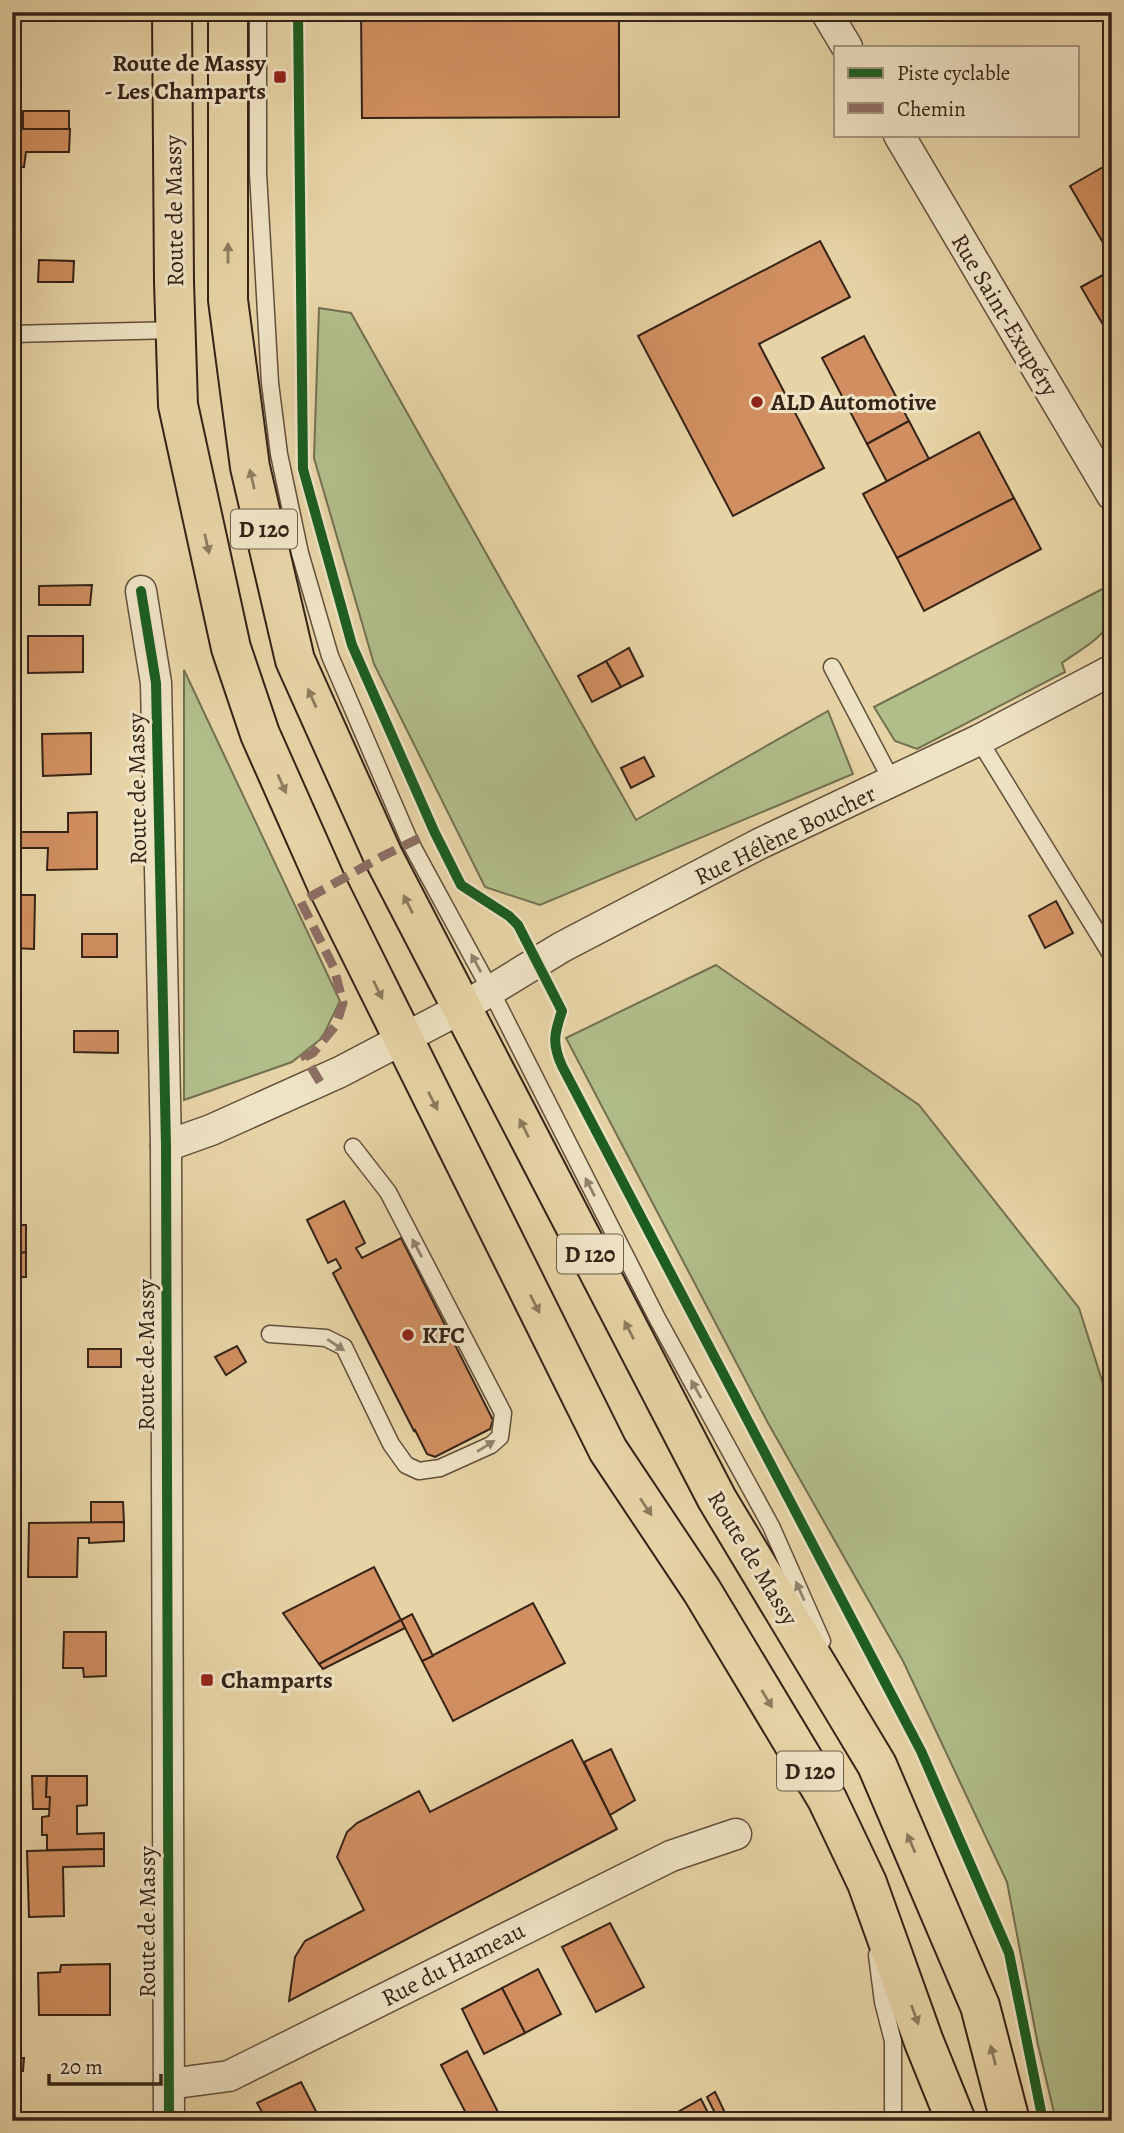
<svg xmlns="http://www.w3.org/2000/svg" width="1124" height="2133" font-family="Alegreya,serif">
<rect width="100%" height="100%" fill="#e7d4a6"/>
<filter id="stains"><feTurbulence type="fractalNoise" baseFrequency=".00286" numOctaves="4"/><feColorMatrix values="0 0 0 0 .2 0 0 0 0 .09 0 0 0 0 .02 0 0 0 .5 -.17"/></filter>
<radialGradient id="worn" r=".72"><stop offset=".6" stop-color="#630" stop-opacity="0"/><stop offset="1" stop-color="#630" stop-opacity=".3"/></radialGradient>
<g fill="#b1be8a" stroke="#737050" stroke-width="2">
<path d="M319 308 351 313 636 820 828 711 853 774 540 905 485 887 374 664 314 458Z"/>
<path d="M1112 584C1112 594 1114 608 1111 618 1105 638 1078 651 1062 663L1065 672 917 749 895 741 874 707Z"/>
<path d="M184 670 340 1001 322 1038 292 1062 184 1100Z"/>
<path d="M716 965 919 1105 1079 1308 1112 1412V2121H1056L1038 2045 1007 1882 903 1661 768 1423 566 1038Z"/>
</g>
<g fill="#d18f61" stroke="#352317" stroke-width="2">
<path d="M361 12H619V117L362 118Z"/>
<rect x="23" y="111" width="46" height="18"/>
<path d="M12 129H70L69 152H26L24 167H12Z"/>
<path d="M1112 162V258L1070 186Z"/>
<path d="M820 241 850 297 759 344 824 468 733 516 638 336Z"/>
<path d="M39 260 74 261 73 282H38Z"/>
<path d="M1112 270V340L1081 287Z"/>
<path d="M864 336 909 421 867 444 822 358Z"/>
<path d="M909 421 929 459 887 482 867 444Z"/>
<path d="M979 432 1014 498 897 558 863 494Z"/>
<path d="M1014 498 1041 549 924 611 897 558Z"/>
<path d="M92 585 90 605H39V586Z"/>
<path d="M28 636H83V672L28 673Z"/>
<path d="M629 648 643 676 621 687 606 661Z"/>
<path d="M606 661 621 687 592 702 578 676Z"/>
<path d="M91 733V774L43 776 42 734Z"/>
<path d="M644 757 654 776 631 788 621 768Z"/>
<path d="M97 812V869L47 870 48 848H12V832H68V813Z"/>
<path d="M12 895H35L34 949 12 948Z"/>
<path d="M1056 901 1073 933 1045 948 1029 916Z"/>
<rect x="82" y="934" width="35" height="23"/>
<path d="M74 1031H118V1053L74 1052Z"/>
<path d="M12 1151H16L17 1202H12Z"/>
<path d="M344 1201 365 1243 356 1248 362 1258 401 1238 493 1420 490 1429 435 1457 427 1454 415 1430 414 1431 333 1273 341 1268 336 1259 328 1263 307 1220Z"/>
<path d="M12 1225H18L17 1253 26 1252V1277H12Z"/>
<path d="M18 1225H26V1252L17 1253Z"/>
<path d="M237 1346 246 1362 226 1375 215 1357Z"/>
<rect x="88" y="1349" width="33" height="18"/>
<path d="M91 1502H123L124 1522 91 1523Z"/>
<path d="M124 1522V1541L89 1543V1538H78L77 1577H28L29 1523Z"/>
<path d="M374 1567 401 1620 319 1664 283 1613Z"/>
<path d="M533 1603 565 1663 453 1721 422 1661Z"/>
<path d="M412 1614 433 1656 422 1661 401 1620Z"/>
<path d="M401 1620 405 1628 323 1669 319 1664Z"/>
<path d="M64 1632H106V1676L84 1677 83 1668H63Z"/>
<path d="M572 1740 617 1829 289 2001 295 1957 305 1941 364 1910 337 1857 347 1832 357 1823 419 1791 430 1812Z"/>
<path d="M611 1749 635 1800 610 1815 584 1762Z"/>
<path d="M32 1776H47L46 1797H50V1809H33Z"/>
<path d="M47 1776H87V1805L77 1806V1834L104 1833V1849L47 1850V1835H42V1817L49 1816 50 1797H46Z"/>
<path d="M104 1849V1866L63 1867 64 1916 29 1917 27 1851Z"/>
<path d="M610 1923 644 1987 596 2012 562 1947Z"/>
<path d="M110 1964V2015H39L38 1973 60 1972 61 1965Z"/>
<path d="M538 1969 561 2014 525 2033 502 1988Z"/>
<path d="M502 1988 525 2033 484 2054 462 2009Z"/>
<path d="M467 2051 498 2112 480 2121H470L441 2065Z"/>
<path d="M12 2058H24L23 2071H12Z"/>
<path d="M301 2082 321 2121H267L257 2103Z"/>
<path d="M715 2092 729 2121H719L707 2097Z"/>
<path d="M701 2099 712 2121H662Z"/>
<rect x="71" y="2116" width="33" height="5"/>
</g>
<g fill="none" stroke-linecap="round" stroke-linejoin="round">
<defs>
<g id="service">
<path d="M258 12V173L270 383 279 454 300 553 330 656 410 842 491 991 657 1318 771 1526 822 1641"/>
<path d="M12 334 176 330"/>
<path d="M832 667 893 783"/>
<path d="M979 740 1112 956"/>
<path d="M270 1334 326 1338 344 1347 391 1444 406 1465 419 1471 440 1468 491 1445 500 1437 503 1413 388 1192 353 1147"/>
<path d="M877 1955 883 2002 893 2041V2121"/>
</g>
<g id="minor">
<path d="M826 12 847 47"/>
<path d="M899 135 1112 495"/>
<path d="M141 591 156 683 166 1146 169 2121"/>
<path d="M166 1146 211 1130 340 1072 462 1008 562 947 759 844 979 740 1112 670"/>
<path d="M169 2084 229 2076 671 1856 736 1834"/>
</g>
<g id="primary">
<path d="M172 12 174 282 178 405 231 648 260 734 328 887 608 1450 702 1591 827 1799 867 1883 924 2042 956 2121"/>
<path d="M228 12V300L250 467 295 660 383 856 717 1499 877 1765 980 2006 1010 2121"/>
</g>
</defs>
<use href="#service" stroke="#624f3b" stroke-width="19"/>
<use href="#minor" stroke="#624f3b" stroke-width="33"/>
<use href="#primary" stroke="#352317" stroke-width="42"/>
<use href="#service" stroke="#efe3c5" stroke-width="16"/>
<use href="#minor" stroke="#efe3c5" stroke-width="30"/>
<use href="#primary" stroke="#e7d4a6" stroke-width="38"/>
<path stroke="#8d6e63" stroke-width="9" stroke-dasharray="18 9" stroke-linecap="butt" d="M320 1082 305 1057 313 1053 336 1025 343 1003 334 968 301 902 383 856 434 831"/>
<defs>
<g id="cycleway">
<path d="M298 12 303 469 352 645 434 831 461 885 509 916 518 925 562 1011C554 1034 552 1044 562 1066L921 1751 1009 1953 1043 2121"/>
<path d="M141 591 156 683 166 1146 169 2121"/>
</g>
</defs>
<use href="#cycleway" stroke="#efe3c5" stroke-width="15"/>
<use href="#cycleway" stroke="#1b5e20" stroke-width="10"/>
</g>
<defs><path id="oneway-solid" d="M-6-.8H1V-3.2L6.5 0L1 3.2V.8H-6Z" transform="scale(1.75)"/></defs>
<g fill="#8e7c5e">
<use href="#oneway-solid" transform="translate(228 253) rotate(-90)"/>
<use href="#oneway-solid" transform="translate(252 479) rotate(-103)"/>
<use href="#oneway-solid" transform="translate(207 544) rotate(77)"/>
<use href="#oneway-solid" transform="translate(312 698) rotate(-114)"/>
<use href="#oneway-solid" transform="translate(282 784) rotate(66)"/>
<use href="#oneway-solid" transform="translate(408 904) rotate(-117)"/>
<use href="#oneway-solid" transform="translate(378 990) rotate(64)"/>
<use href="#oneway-solid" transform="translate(433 1101) rotate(63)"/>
<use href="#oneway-solid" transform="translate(524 1128) rotate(-117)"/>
<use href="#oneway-solid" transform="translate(535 1304) rotate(63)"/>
<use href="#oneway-solid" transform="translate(629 1330) rotate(-117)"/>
<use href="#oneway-solid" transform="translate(646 1507) rotate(56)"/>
<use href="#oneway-solid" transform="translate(767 1699) rotate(59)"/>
<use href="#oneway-solid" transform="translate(911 1843) rotate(-113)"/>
<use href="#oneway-solid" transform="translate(915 2015) rotate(70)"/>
<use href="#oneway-solid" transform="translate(993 2055) rotate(-105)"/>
</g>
<g fill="#92836e">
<use href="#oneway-solid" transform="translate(476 963) rotate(-118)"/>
<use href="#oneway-solid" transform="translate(590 1187) rotate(-117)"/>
<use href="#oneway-solid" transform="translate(417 1248) rotate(-118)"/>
<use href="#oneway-solid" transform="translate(336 1345) rotate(34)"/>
<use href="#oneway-solid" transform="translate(696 1389) rotate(-119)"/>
<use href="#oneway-solid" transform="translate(486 1446) rotate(-32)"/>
<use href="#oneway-solid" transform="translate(800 1591) rotate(-114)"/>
</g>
<g fill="#8f2418" stroke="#efe3c5" stroke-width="2.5">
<rect x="273" y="70" width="14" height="14" rx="3.5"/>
<circle cx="757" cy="402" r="7"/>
<circle cx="408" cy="1335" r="7"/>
<rect x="200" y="1673" width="14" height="14" rx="3.5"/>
</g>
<g text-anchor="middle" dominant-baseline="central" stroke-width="6" stroke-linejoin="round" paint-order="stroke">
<g fill="#efe3c5" stroke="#6d5d4b" stroke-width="2">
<rect x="231" y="509.5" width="66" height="39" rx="5"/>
<rect x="557" y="1234.5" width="66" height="39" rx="5"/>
<rect x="777" y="1751.5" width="66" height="39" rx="5"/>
</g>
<g font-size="23" font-weight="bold" fill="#352317">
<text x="264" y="529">D 120</text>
<text x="590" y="1254">D 120</text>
<text x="810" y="1771">D 120</text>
</g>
<g font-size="24" font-weight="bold" fill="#352317" stroke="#efe3c5" text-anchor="start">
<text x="266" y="63" text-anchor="end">Route de Massy<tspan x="266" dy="28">- Les Champarts</tspan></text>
<text x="771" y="402">ALD Automotive</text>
<text x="422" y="1335">KFC</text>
<text x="221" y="1680">Champarts</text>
</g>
<g font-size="24" fill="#352317" stroke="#efe3c5">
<text transform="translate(174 211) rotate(-91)">Route de Massy</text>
<text transform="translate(1005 315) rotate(59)">Rue Saint-Exupéry</text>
<text transform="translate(137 789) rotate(-91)">Route de Massy</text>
<text transform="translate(785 835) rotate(-26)">Rue Hélène Boucher</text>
<text transform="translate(146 1355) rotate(-90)">Route de Massy</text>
<text transform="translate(753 1558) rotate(59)">Route de Massy</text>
<text transform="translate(147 1922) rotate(-90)">Route de Massy</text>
<text transform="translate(453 1964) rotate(-27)">Rue du Hameau</text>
</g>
</g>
<rect width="1124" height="2133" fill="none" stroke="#e7d4a6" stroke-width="42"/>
<rect x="14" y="14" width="1096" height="2105" fill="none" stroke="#352317" stroke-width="3.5"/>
<rect x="21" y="21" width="1082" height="2091" fill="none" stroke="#352317" stroke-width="2"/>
<rect x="834" y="46" width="245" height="91" fill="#efe3c5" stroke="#a5967f" stroke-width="2"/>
<rect x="848" y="68" width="35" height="10" fill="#1b5e20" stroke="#a5967f" stroke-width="2"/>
<text x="897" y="80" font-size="21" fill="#352317">Piste cyclable</text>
<rect x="848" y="103" width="35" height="10" fill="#8d6e63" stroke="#a5967f" stroke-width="2"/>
<text x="897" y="116" font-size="21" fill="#352317">Chemin</text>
<path d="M49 2074v10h112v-10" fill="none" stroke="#352317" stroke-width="3.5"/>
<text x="60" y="2074" font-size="21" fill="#352317" stroke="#efe3c5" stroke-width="5" paint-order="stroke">20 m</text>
<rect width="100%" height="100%" filter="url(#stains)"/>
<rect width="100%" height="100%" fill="url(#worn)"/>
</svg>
